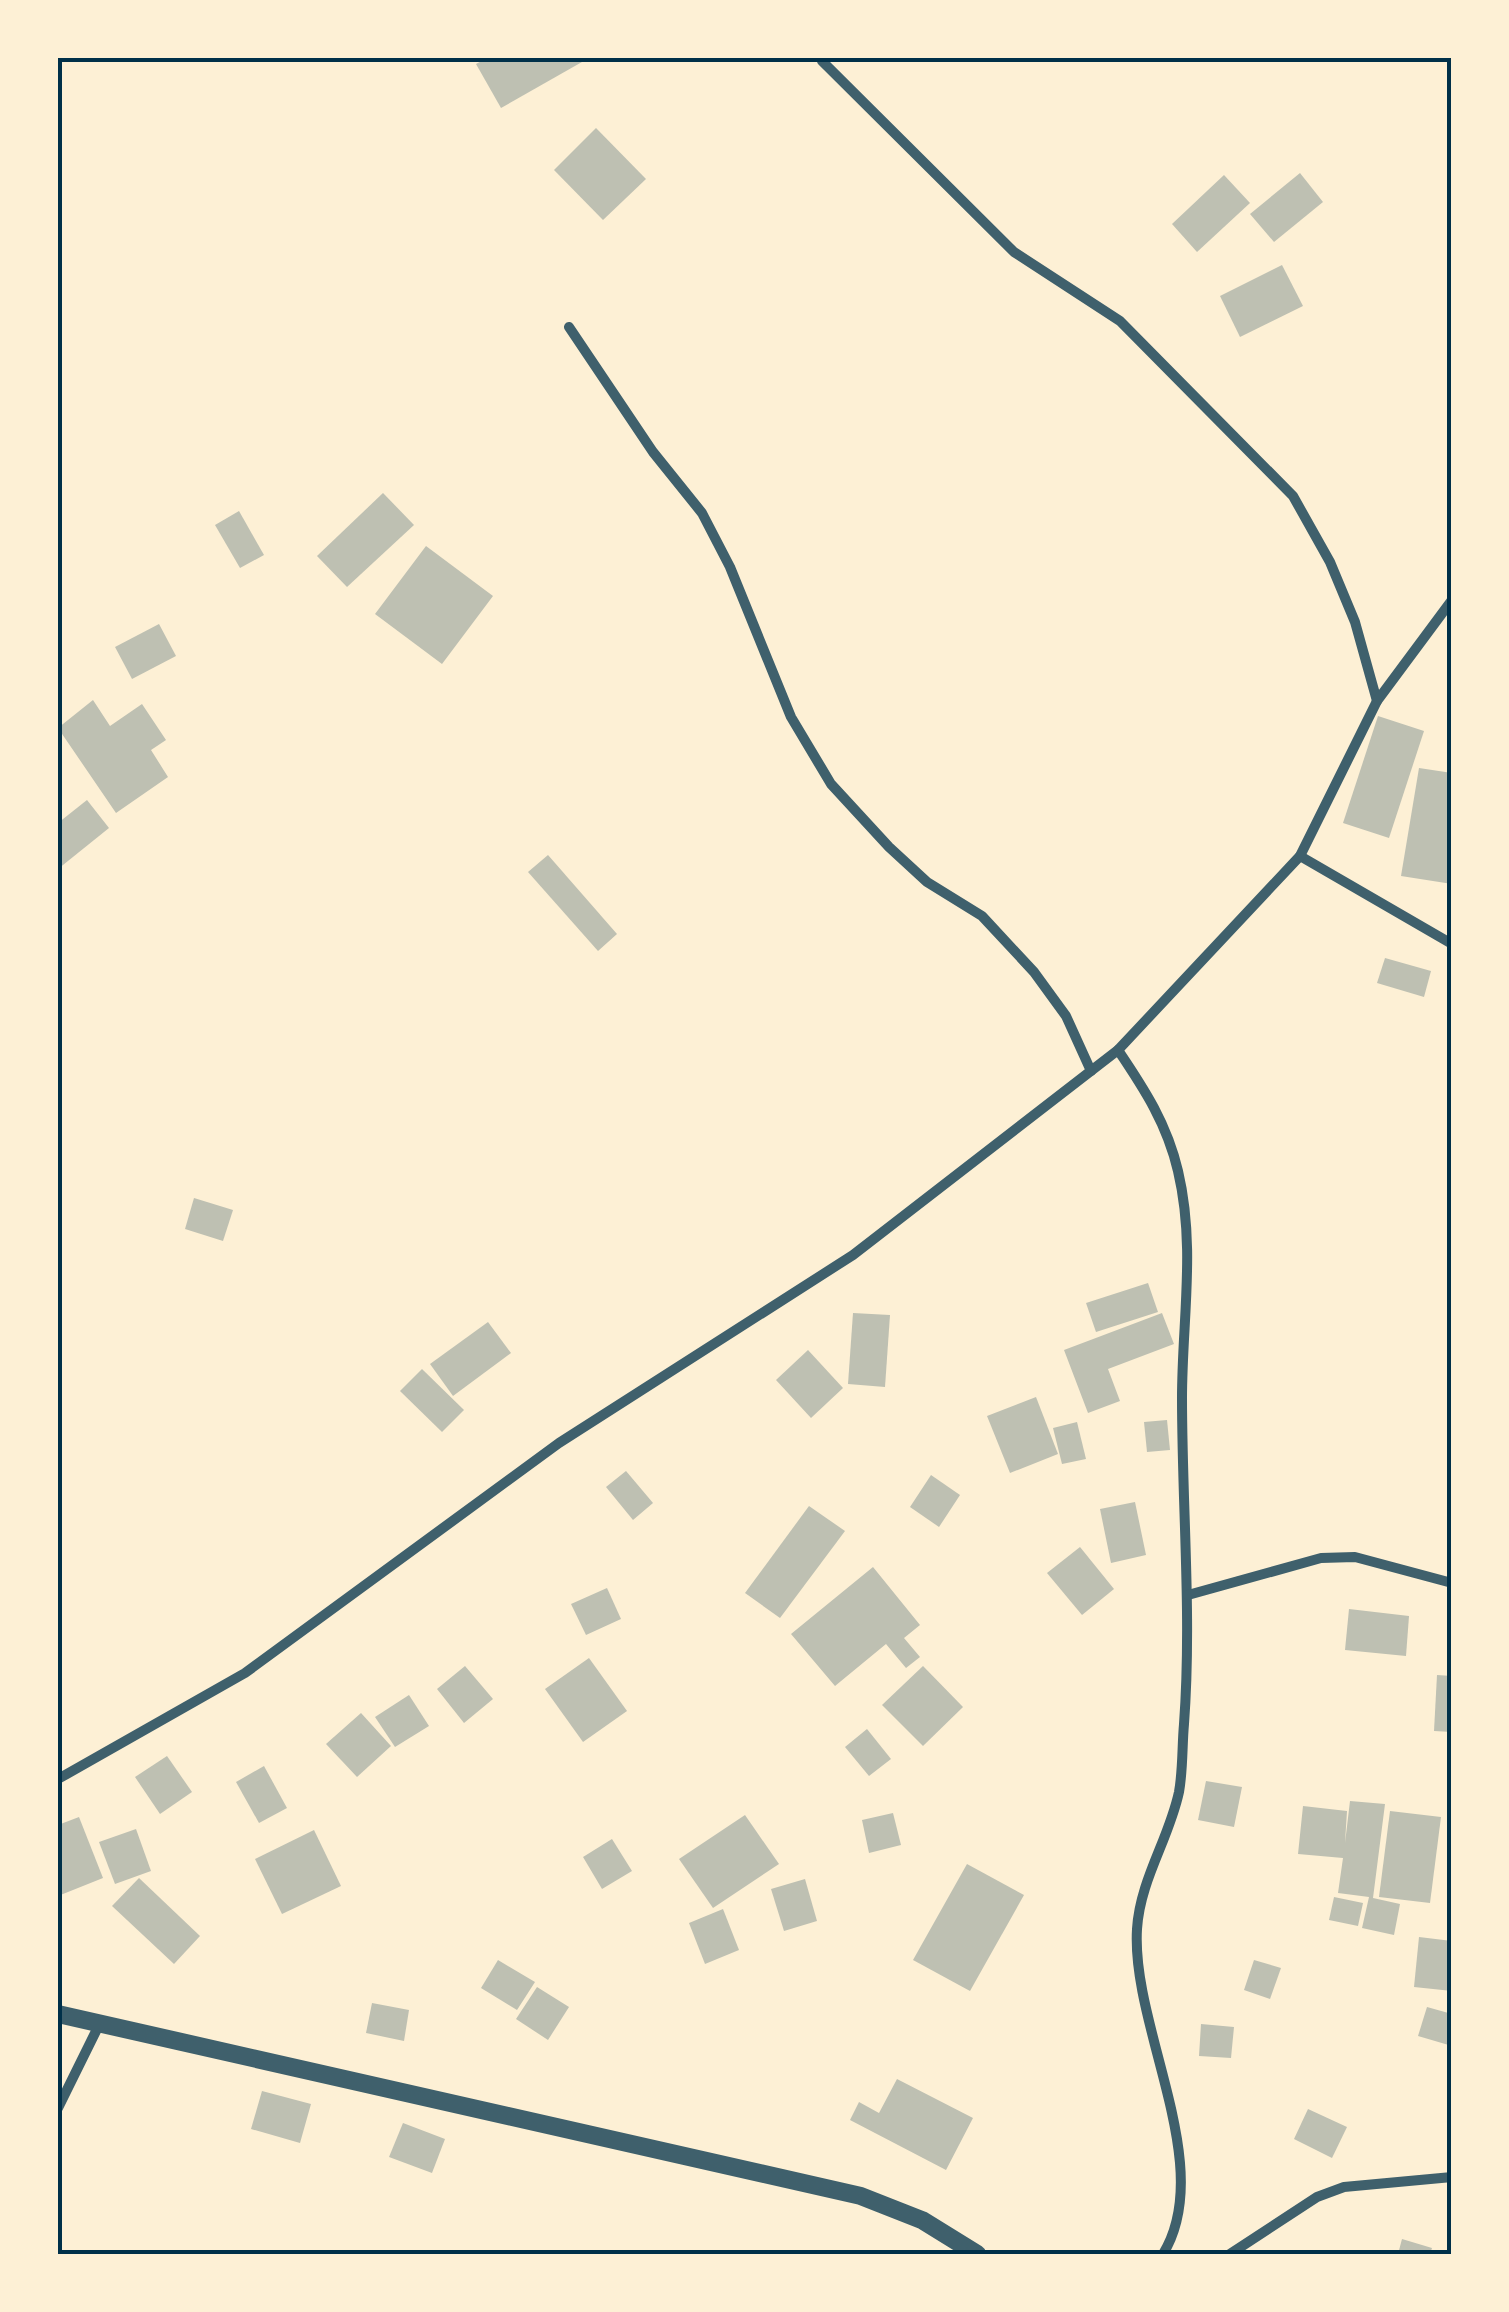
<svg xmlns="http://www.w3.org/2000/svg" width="1509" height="2312" font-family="'Work Sans',sans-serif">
<rect width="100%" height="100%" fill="#fdf0d5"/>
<g fill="#bec0b2">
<path d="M487 58H589L501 108 476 64Z"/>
<path d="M596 128 646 179 603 220 554 170Z"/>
<path d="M1300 173 1323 202 1274 242 1250 214Z"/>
<path d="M1224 175 1250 203 1197 252 1172 224Z"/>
<path d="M1282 265 1303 306 1240 337 1220 296Z"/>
<path d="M383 493 414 525 347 587 317 556Z"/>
<path d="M239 511 264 555 240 568 215 525Z"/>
<path d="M426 546 493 596 442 664 375 614Z"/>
<path d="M159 624 176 656 132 679 115 647Z"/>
<path d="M93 700 110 726 142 704 166 740 151 750 168 777 116 813 58 728Z"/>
<path d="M1378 716 1424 731 1389 838 1343 823Z"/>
<path d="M1419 768 1452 773V884L1401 876Z"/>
<path d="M87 800 109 828 58 869V823Z"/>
<path d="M548 855 617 934 598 951 528 872Z"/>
<path d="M1385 958 1431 971 1424 997 1377 983Z"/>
<path d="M194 1198 233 1210 223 1241 185 1229Z"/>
<path d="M1148 1283 1158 1312 1096 1332 1086 1303Z"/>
<path d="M853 1313 890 1315 885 1387 848 1384Z"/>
<path d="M1162 1313 1174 1344 1108 1369 1120 1401 1088 1413 1064 1350Z"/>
<path d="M488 1322 511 1353 453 1396 430 1364Z"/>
<path d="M808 1350 843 1388 811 1418 776 1380Z"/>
<path d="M422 1369 464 1410 442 1432 400 1391Z"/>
<path d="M1036 1397 1058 1454 1010 1473 987 1416Z"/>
<path d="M1167 1420 1170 1450 1147 1452 1144 1422Z"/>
<path d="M1077 1422 1086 1459 1062 1464 1053 1428Z"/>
<path d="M626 1471 653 1503 633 1520 606 1487Z"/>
<path d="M931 1475 960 1495 939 1527 910 1507Z"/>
<path d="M1135 1502 1146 1555 1111 1563 1100 1509Z"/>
<path d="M809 1506 845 1531 780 1618 745 1593Z"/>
<path d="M1080 1547 1114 1589 1082 1615 1047 1573Z"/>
<path d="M873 1567 920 1625 904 1638 920 1657 906 1668 886 1644 835 1686 791 1634Z"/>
<path d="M607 1588 621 1619 586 1635 571 1604Z"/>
<path d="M1349 1609 1409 1616 1406 1656 1345 1650Z"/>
<path d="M589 1658 627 1711 583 1742 545 1689Z"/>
<path d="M465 1666 493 1699 464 1723 437 1689Z"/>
<path d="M923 1666 963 1707 923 1746 882 1705Z"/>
<path d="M1437 1675 1452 1676V1732L1434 1731Z"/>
<path d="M409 1695 429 1726 395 1747 375 1717Z"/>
<path d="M361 1713 391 1746 357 1777 326 1744Z"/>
<path d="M867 1729 891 1759 869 1776 845 1747Z"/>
<path d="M167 1756 192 1792 160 1814 135 1777Z"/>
<path d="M264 1766 287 1808 259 1823 236 1782Z"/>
<path d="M1206 1781 1242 1787 1234 1827 1198 1820Z"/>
<path d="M1350 1801 1385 1804 1373 1898 1400 1904 1394 1935 1362 1928 1369 1897 1338 1893 1343 1858 1298 1854 1303 1806 1347 1811 1345 1843Z"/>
<path d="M1390 1811 1441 1817 1430 1903 1379 1897Z"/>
<path d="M893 1813 901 1845 869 1853 862 1820Z"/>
<path d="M745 1815 779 1864 713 1908 679 1859Z"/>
<path d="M79 1817 103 1878 58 1896V1825Z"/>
<path d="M136 1829 151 1871 115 1884 99 1842Z"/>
<path d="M314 1830 341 1886 282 1914 255 1859Z"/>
<path d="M612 1839 632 1871 602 1889 583 1857Z"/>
<path d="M967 1864 1024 1895 970 1991 913 1960Z"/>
<path d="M139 1878 200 1936 174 1964 112 1906Z"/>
<path d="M805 1879 817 1921 784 1931 771 1889Z"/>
<path d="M1334 1897 1363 1903 1358 1926 1329 1920Z"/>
<path d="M723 1909 739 1950 705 1964 689 1923Z"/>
<path d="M1419 1937 1452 1941V1991L1414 1987Z"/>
<path d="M498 1960 535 1982 517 2010 481 1988Z"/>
<path d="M1254 1960 1281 1968 1270 1999 1244 1990Z"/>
<path d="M537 1987 569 2007 548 2040 516 2019Z"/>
<path d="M372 2003 409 2010 404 2041 366 2033Z"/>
<path d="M1427 2007 1452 2014V2046L1418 2036Z"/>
<path d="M1201 2024 1234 2027 1231 2058 1199 2056Z"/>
<path d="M897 2079 973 2118 946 2170 850 2120 859 2102 879 2113Z"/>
<path d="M262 2091 311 2104 300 2143 251 2129Z"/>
<path d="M1308 2109 1347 2127 1332 2158 1294 2139Z"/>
<path d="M403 2123 445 2139 432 2173 389 2157Z"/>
<path d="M1402 2239 1432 2248 1430 2254H1398Z"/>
</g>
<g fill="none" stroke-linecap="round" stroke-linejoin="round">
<g stroke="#3f606c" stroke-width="10">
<path d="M825 58 822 61 1014 252 1120 321 1293 496 1330 562 1355 622 1377 701"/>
<path d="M569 327 653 452 702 513 730 567 791 717 831 784 889 847 927 882 982 916 1034 972 1066 1016 1091 1071"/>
<path d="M1300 856 1452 944"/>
<path d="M1118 1050C1145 1090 1167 1124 1178 1171 1196 1247 1182 1321 1182 1398 1182 1507 1192 1615 1184 1724 1182 1746 1183 1770 1179 1792 1169 1839 1140 1880 1137 1929 1131 2028 1217 2166 1163 2254"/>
<path d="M1188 1595 1321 1558 1355 1557 1452 1583"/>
<path d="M58 1779 245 1673 559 1443 853 1255 1118 1050 1300 856 1377 701 1452 600"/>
<path d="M58 2108 99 2025"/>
<path d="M1230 2254 1317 2197 1344 2187 1452 2177"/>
</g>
<path stroke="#3f606c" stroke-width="18" d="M58 2014 861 2196 922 2220 977 2254"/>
</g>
<rect width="1509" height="2312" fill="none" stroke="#fdf0d5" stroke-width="120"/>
<rect x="60" y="60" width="1389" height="2192" fill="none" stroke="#003049" stroke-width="4"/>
</svg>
